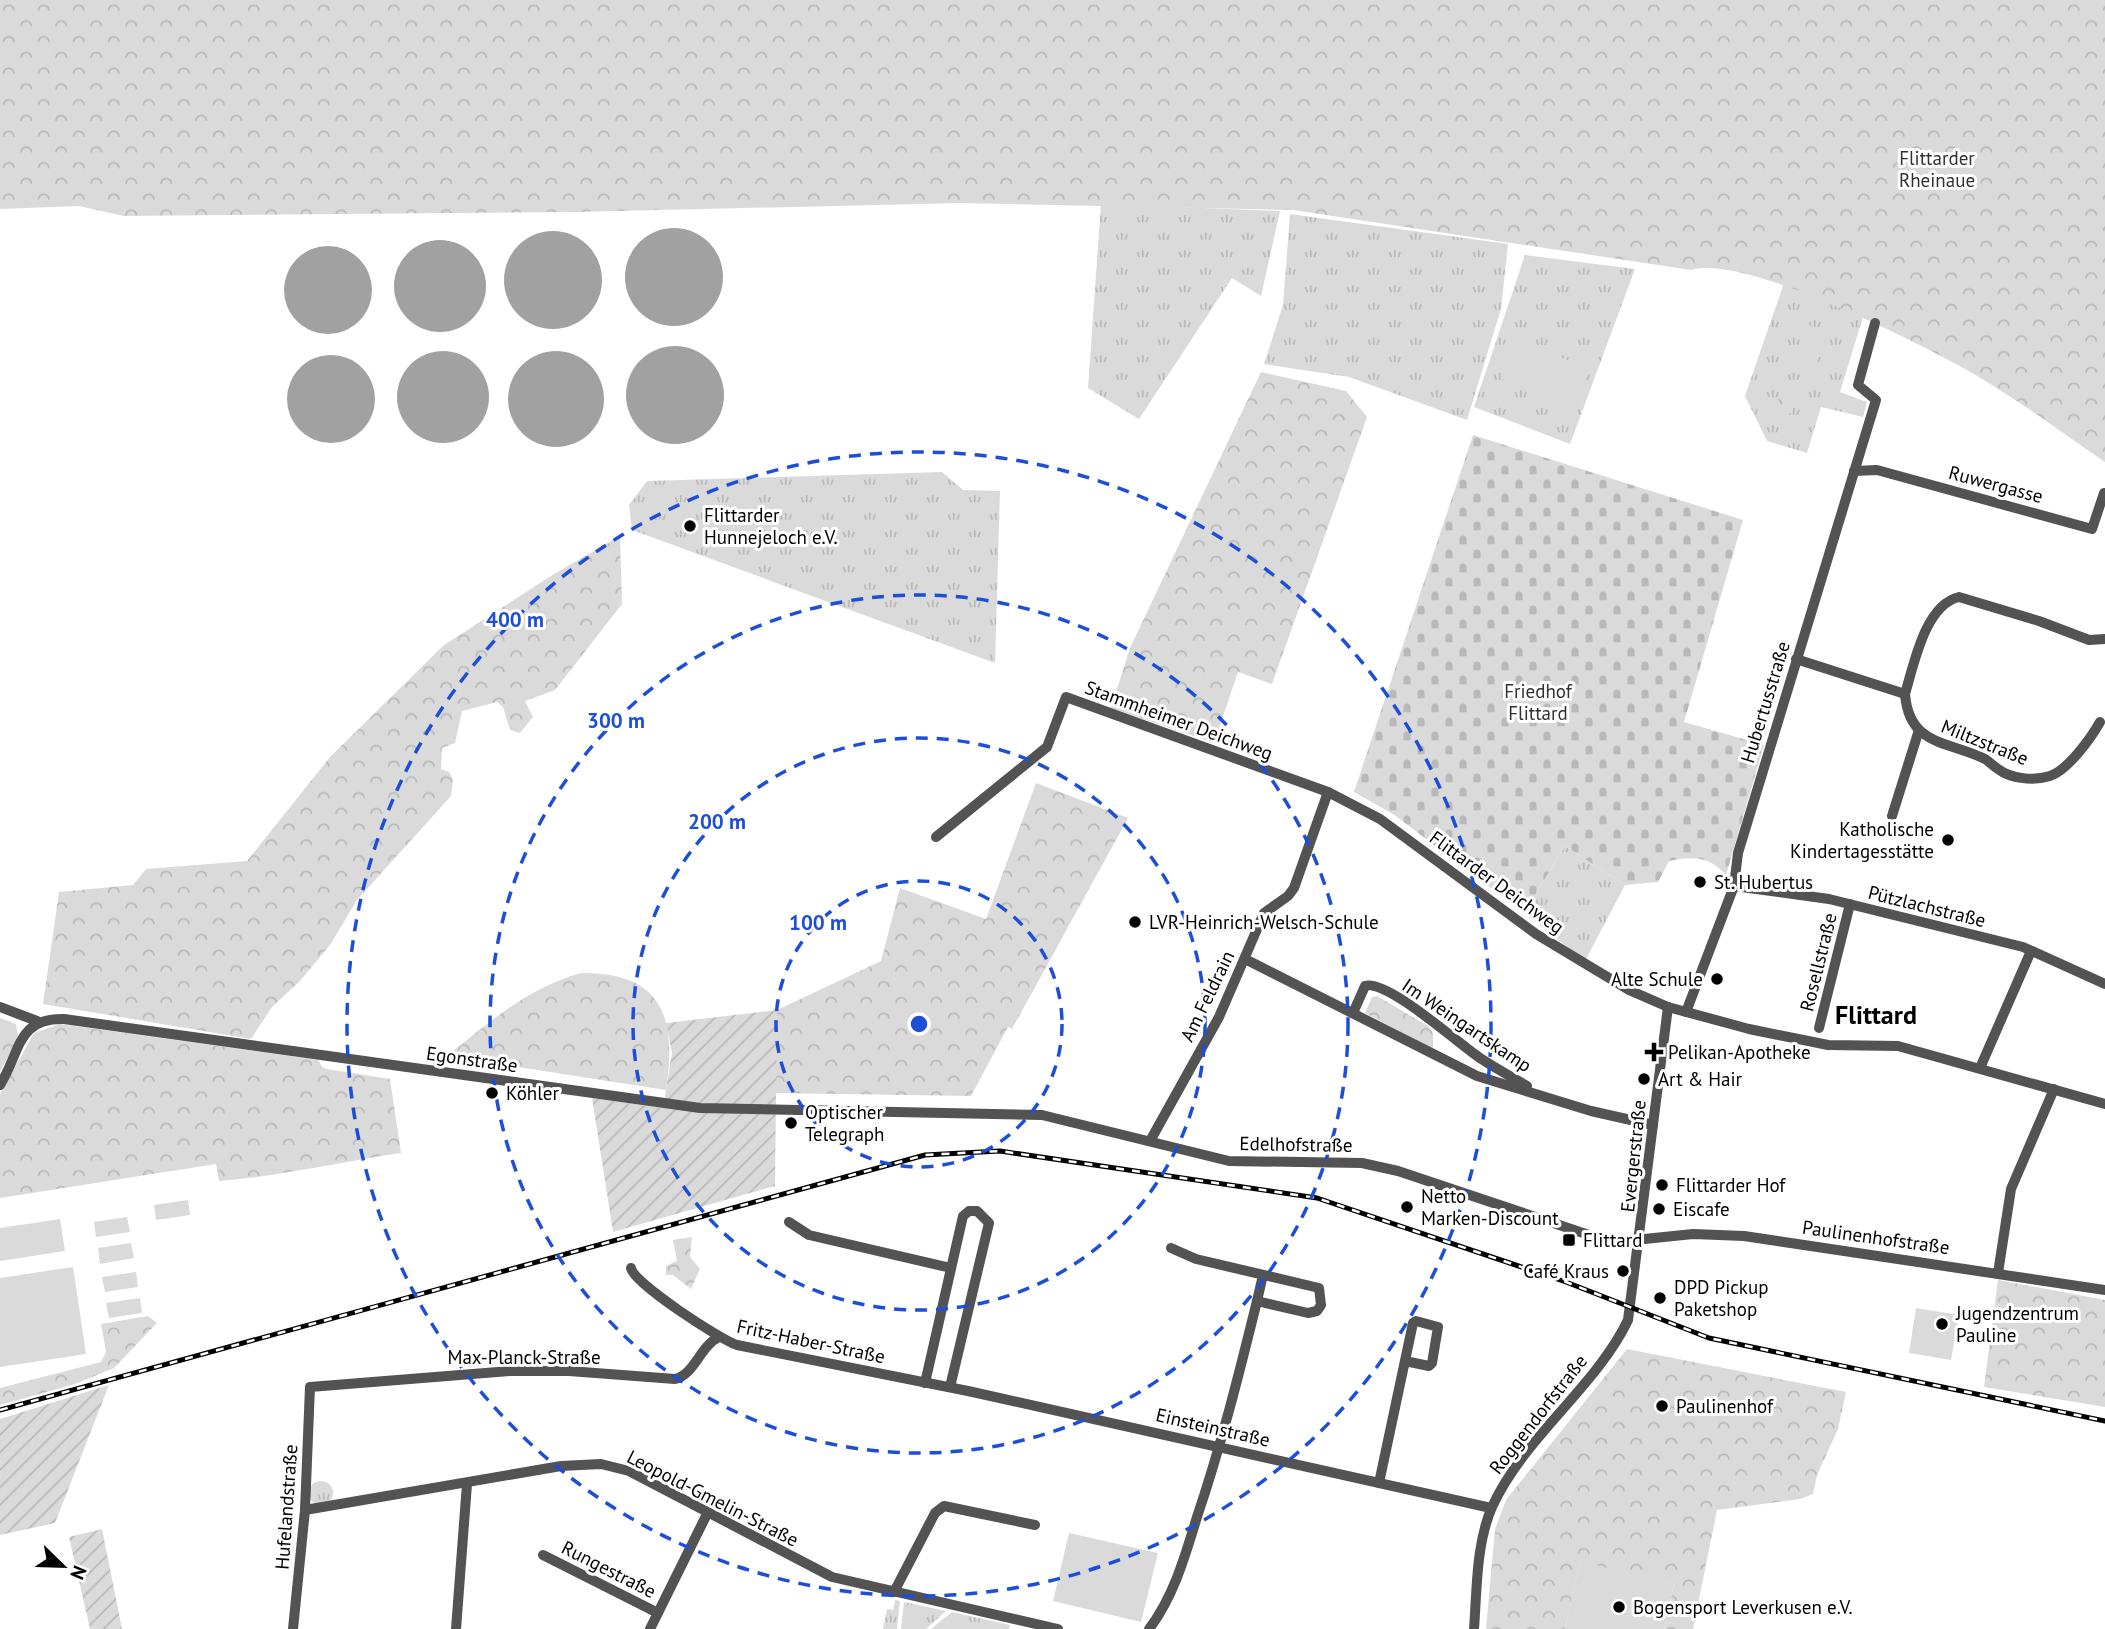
<svg xmlns="http://www.w3.org/2000/svg" width="2105" height="1629" font-family="'PT Sans',sans-serif">
<defs>
<pattern id="grass-tufts" width="24" height="20" patternUnits="userSpaceOnUse" patternTransform="scale(1.75)"><rect width="24" height="20" fill="#dadada"/><path d="M3 7l-1-3M5 7V3M7 7l1-3M15 17l-1-3M17 17v-4M19 17l1-3" fill="none" stroke="#b9b9b9"/></pattern>
<pattern id="forest-crowns" width="20" height="18" patternUnits="userSpaceOnUse" patternTransform="scale(1.75)"><rect width="20" height="18" fill="#dadada"/><path d="M2 6a3 3 0 1 1 6 0M12 15a3 3 0 1 1 6 0" fill="none" stroke="#b9b9b9"/></pattern>
<pattern id="cemetery-stones" width="16" height="16" patternUnits="userSpaceOnUse" patternTransform="scale(1.75)"><rect width="16" height="16" fill="#dadada"/><path d="M2 7V4a2 2 0 0 1 4 0v3zM10 15v-3a2 2 0 0 1 4 0v3z" fill="#b9b9b9"/></pattern>
<pattern id="garden-furrows" width="10" height="10" patternUnits="userSpaceOnUse" patternTransform="scale(1.75)"><rect width="10" height="10" fill="#dadada"/><path d="M-1 1l2-2M0 10L10 0M9 11l2-2" fill="none" stroke="#b9b9b9"/></pattern>
</defs>
<rect width="100%" height="100%" fill="#fff"/>
<g fill="url(#grass-tufts)">
<path d="M1101 204 1280 211 1261 296 1232 278 1139 419 1088 388Z"/>
<path d="M1290 214 1508 244 1501 309 1467 420 1349 377 1264 364 1283 305Z"/>
<path d="M1525 255 1635 269 1570 444 1474 407Z"/>
<path d="M1784 283 1863 317 1840 392 1867 402 1863 417 1821 407 1807 453 1767 441 1745 396Z"/>
<path d="M942 472 963 490 1000 491 995 663 632 530 629 505 647 481Z"/>
<path d="M1565 846 1625 885 1585 961 1524 913Z"/>
<circle cx="321" cy="1493" r="12"/>
<path d="M895 1600 900 1601 897 1629H883L887 1609 893 1610Z"/>
<path d="M904 1602 946 1611 926 1629H901Z"/>
<path d="M952 1612 1010 1625 1009 1629H931Z"/>
</g>
<g fill="url(#forest-crowns)">
<path d="M0 0H2105V462C2057 429 2009 393 1958 365 1908 338 1743 254 1691 270L1293 210 961 203 575 212 124 216 79 206 0 209Z"/>
<path d="M1261 372 1346 391 1367 417 1272 684 1238 672 1214 743 1111 708 1130 648Z"/>
<path d="M1780 390 1796 394 1792 414 1776 411Z"/>
<path d="M620 536 622 604 555 690 525 701 533 717 520 733 510 730 503 707 497 702 462 711 455 743 442 748 441 769 449 772 453 780 451 796 357 900 330 945 299 982 272 1007 251 1039 43 1004 59 892 133 885 146 869 247 861 330 757 444 645 554 574Z"/>
<path d="M1036 783 1128 818 1012 1029 1008 1027 971 1096 775 1093 777 1010 881 961 900 888 986 919Z"/>
<path d="M581 973C663 972 677 1018 666 1090L447 1056C488 1023 529 987 581 973Z"/>
<path d="M1377 996 1428 1026 1433 1033V1049L1365 1013 1372 997Z"/>
<path d="M0 1018 16 1024 18 1037 0 1072Z"/>
<path d="M60 1024 318 1060 322 1067 327 1069 390 1079 401 1153C340 1162 281 1176 219 1181L216 1164 0 1198V1094L34 1033Z"/>
<path d="M692 1237 690 1257 700 1269 691 1289 673 1275H666V1266L677 1261 673 1240Z"/>
<path d="M1998 1280 2105 1300V1407L1984 1387Z"/>
<path d="M148 1316 157 1323 114 1368 75 1384 0 1405V1388L101 1362 106 1352 101 1324Z"/>
<path d="M1627 1349 1846 1392 1838 1429 1817 1475 1813 1494 1800 1499 1717 1510 1693 1629H1664L1674 1584 1580 1562 1565 1629H1486L1495 1529 1506 1500Z"/>
</g>
<path fill="url(#cemetery-stones)" d="M1473 435 1743 520 1684 722 1764 745 1726 875C1710 856 1692 856 1669 861L1658 882 1625 885 1565 846 1524 913 1393 814 1354 792Z"/>
<g fill="url(#garden-furrows)">
<path d="M777 1010 775 1186 613 1232 592 1098 663 1108 672 1053 666 1023Z"/>
<path d="M109 1385 55 1523 0 1535V1419Z"/>
<path d="M102 1529 122 1629H90L69 1537Z"/>
</g>
<g fill="#dadada">
<path d="M1805 324 1826 330 1814 372 1793 366Z"/>
<path d="M1515 341 1590 368 1576 406 1502 379Z"/>
<path d="M188 1200 190 1215 156 1220 154 1205Z"/>
<path d="M127 1217 130 1232 96 1237 94 1222Z"/>
<path d="M60 1219 65 1251 0 1261V1228Z"/>
<path d="M131 1243 134 1258 100 1264 98 1248Z"/>
<path d="M73 1267 86 1354 0 1367V1278Z"/>
<path d="M136 1272 138 1287 105 1292 102 1277Z"/>
<path d="M140 1298 142 1313 109 1318 106 1303Z"/>
<path d="M1916 1308 1959 1315 1951 1360 1909 1353Z"/>
<path d="M1069 1533 1158 1553 1141 1622 1053 1601Z"/>
<path d="M1580 1561 1674 1584 1664 1629H1565Z"/>
</g>
<g fill="#a1a1a1">
<circle cx="674" cy="277" r="49"/>
<circle cx="553" cy="280" r="49"/>
<circle cx="440" cy="286" r="46"/>
<circle cx="328" cy="290" r="44"/>
<circle cx="675" cy="395" r="49"/>
<circle cx="443" cy="397" r="46"/>
<circle cx="556" cy="399" r="48"/>
<circle cx="331" cy="399" r="44"/>
</g>
<g fill="none" stroke-linecap="round" stroke-linejoin="round">
<g stroke="#535353" stroke-width="10">
<path d="M1854 471 1877 470 2092 529 2104 493"/>
<path d="M1796 659 1905 694C1914 664 1925 605 1959 597L2039 621 2089 640 2105 639"/>
<path d="M1905 694C1909 746 1948 741 1985 759 1990 762 1993 766 1998 769 2011 779 2034 781 2050 776 2068 770 2091 738 2100 722"/>
<path d="M1892 816 1919 730"/>
<path d="M936 837 1047 747 1066 697 1328 792 1380 819 1536 934 1629 990 1668 1007 1749 1029 1828 1045 1898 1046 2105 1104"/>
<path d="M1734 886 1829 899 2023 947 2105 984"/>
<path d="M1245 959 1477 1076 1591 1111 1653 1125"/>
<path d="M0 1007 37 1021"/>
<path d="M1686 1012 1734 886 1738 853 1876 400 1858 385 1875 323"/>
<path d="M1353 1013 1365 986C1386 978 1460 1045 1480 1058 1495 1068 1512 1077 1527 1086"/>
<path d="M1819 1028 1850 904"/>
<path d="M1980 1068 2031 951"/>
<path d="M0 1085C21 1052 16 1018 64 1019L700 1108 1042 1115 1229 1161 1362 1163 1398 1171 1601 1239 1625 1241 1693 1234 1744 1236 2105 1290"/>
<path d="M1150 1141 1219 1017 1264 913 1288 896 1294 888 1328 792"/>
<path d="M789 1222 809 1235 951 1268"/>
<path d="M1171 1248 1196 1259 1319 1288 1321 1305 1317 1311 1308 1313 1257 1301 1263 1275"/>
<path d="M631 1268C633 1283 721 1340 737 1345L968 1391 1491 1508"/>
<path d="M1998 1273 2011 1189 2054 1089"/>
<path d="M925 1383 963 1216 969 1211H977L989 1223 950 1387"/>
<path d="M1379 1483 1413 1323 1416 1321 1438 1327 1432 1363 1429 1366 1405 1361"/>
<path d="M305 1510 561 1466 601 1464 629 1471 832 1577 1058 1629"/>
<path d="M543 1555 658 1613"/>
<path d="M894 1592 935 1513 944 1506 1035 1525"/>
<path d="M293 1629 305 1510 310 1387 511 1371H569L675 1379C695 1374 700 1346 719 1337"/>
<path d="M456 1629 467 1484"/>
<path d="M650 1629 708 1512"/>
<path d="M1149 1629C1174 1596 1185 1556 1197 1517 1221 1446 1239 1374 1257 1301"/>
<path d="M1474 1629C1477 1589 1476 1544 1492 1507 1524 1437 1596 1387 1628 1320L1668 1007"/>
</g>
<defs>
<path id="rail" d="M0 1410 925 1155 1000 1151 1317 1198 1566 1282 1709 1338 2105 1421"/>
</defs>
<use href="#rail" stroke="#000" stroke-width="5"/>
<use href="#rail" stroke="#fff" stroke-width="2.5" stroke-dasharray="8" stroke-linecap="butt"/>
</g>
<g fill="none" stroke="#1d4ed8" stroke-width="3.5" stroke-dasharray="12 9">
<circle cx="919" cy="1024" r="143"/>
<circle cx="919" cy="1024" r="286"/>
<circle cx="919" cy="1024" r="429"/>
<circle cx="919" cy="1024" r="572"/>
</g>
<g fill="#000" stroke="#fff" stroke-width="2.5">
<circle cx="690" cy="526" r="7"/>
<circle cx="1948" cy="840" r="7"/>
<circle cx="1700" cy="882" r="7"/>
<circle cx="1135" cy="922" r="7"/>
<circle cx="1717" cy="979" r="7"/>
<path d="M1650.5 1041.5h7v7h7v7h-7v7h-7v-7h-7v-7h7z"/>
<circle cx="1644" cy="1079" r="7"/>
<circle cx="492" cy="1093" r="7"/>
<circle cx="791" cy="1123" r="7"/>
<circle cx="1662" cy="1185" r="7"/>
<circle cx="1407" cy="1207" r="7"/>
<circle cx="1659" cy="1209" r="7"/>
<rect x="1562" y="1233" width="14" height="14" rx="3.5"/>
<circle cx="1623" cy="1271" r="7"/>
<circle cx="1660" cy="1298" r="7"/>
<circle cx="1942" cy="1324" r="7"/>
<circle cx="1662" cy="1406" r="7"/>
<circle cx="1619" cy="1607" r="7"/>
</g>
<g text-anchor="middle" dominant-baseline="central" stroke-width="6" stroke-linejoin="round" paint-order="stroke">
<g font-size="19" fill="#313131" stroke="#fff">
<text x="1937" y="158">Flittarder<tspan x="1937" dy="22">Rheinaue</tspan></text>
<text x="1538" y="691">Friedhof<tspan x="1538" dy="22">Flittard</tspan></text>
</g>
<g font-size="19" fill="#000" stroke="#fff">
<text transform="translate(1996 484) rotate(15)">Ruwergasse</text>
<text transform="translate(1765 702) rotate(-73)">Hubertusstraße</text>
<text transform="translate(1179 720) rotate(20)">Stammheimer Deichweg</text>
<text transform="translate(1985 742) rotate(22)">Miltzstraße</text>
<text transform="translate(1497 882) rotate(36)">Flittarder Deichweg</text>
<text transform="translate(1927 906) rotate(14)">Pützlachstraße</text>
<text transform="translate(1818 962) rotate(-76)">Rosellstraße</text>
<text transform="translate(1207 996) rotate(-64)">Am Feldrain</text>
<text transform="translate(1467 1025) rotate(34)">Im Weingartskamp</text>
<text transform="translate(472 1059) rotate(8)">Egonstraße</text>
<text transform="translate(1296 1144) rotate(1)">Edelhofstraße</text>
<text transform="translate(1633 1156) rotate(-84)">Evergerstraße</text>
<text transform="translate(1876 1237) rotate(8)">Paulinenhofstraße</text>
<text transform="translate(811 1341) rotate(12)">Fritz-Haber-Straße</text>
<text x="524" y="1357">Max-Planck-Straße</text>
<text transform="translate(1538 1414) rotate(-52)">Roggendorfstraße</text>
<text transform="translate(1213 1427) rotate(13)">Einsteinstraße</text>
<text transform="translate(713 1498) rotate(27)">Leopold-Gmelin-Straße</text>
<text transform="translate(286 1507) rotate(-86)">Hufelandstraße</text>
<text transform="translate(609 1569) rotate(27)">Rungestraße</text>
</g>
<g font-size="19" fill="#000" stroke="#fff" text-anchor="start">
<text x="704" y="515">Flittarder<tspan x="704" dy="22">Hunnejeloch e.V.</tspan></text>
<text x="1934" y="829" text-anchor="end">Katholische<tspan x="1934" dy="22">Kindertagesstätte</tspan></text>
<text x="1714" y="882">St. Hubertus</text>
<text x="1149" y="922">LVR-Heinrich-Welsch-Schule</text>
<text x="1703" y="979" text-anchor="end">Alte Schule</text>
<text x="1668" y="1052">Pelikan-Apotheke</text>
<text x="1658" y="1079">Art &amp; Hair</text>
<text x="506" y="1093">Köhler</text>
<text x="805" y="1112">Optischer<tspan x="805" dy="22">Telegraph</tspan></text>
<text x="1676" y="1185">Flittarder Hof</text>
<text x="1421" y="1196">Netto<tspan x="1421" dy="22">Marken-Discount</tspan></text>
<text x="1673" y="1209">Eiscafe</text>
<text x="1583" y="1240">Flittard</text>
<text x="1609" y="1271" text-anchor="end">Café Kraus</text>
<text x="1674" y="1287">DPD Pickup<tspan x="1674" dy="22">Paketshop</tspan></text>
<text x="1956" y="1313">Jugendzentrum<tspan x="1956" dy="22">Pauline</tspan></text>
<text x="1676" y="1406">Paulinenhof</text>
<text x="1633" y="1607">Bogensport Leverkusen e.V.</text>
</g>
<g font-size="26" font-weight="bold" fill="#000" stroke="#fff">
<text x="1876" y="1014">Flittard</text>
</g>
</g>
<circle cx="919" cy="1024" r="10" fill="#1d4ed8" stroke="#fff" stroke-width="3.5"/>
<g font-size="21" text-anchor="middle" font-weight="bold" fill="#1d4ed8" stroke="#fff" stroke-width="6" stroke-linejoin="round" paint-order="stroke">
<text x="515" y="627">400 m</text>
<text x="616" y="728">300 m</text>
<text x="717" y="829">200 m</text>
<text x="818" y="930">100 m</text>
</g>
<g transform="translate(63 1566) rotate(113)" stroke="#ffffff" stroke-width="5" paint-order="stroke">
<path d="M0-5L12 26L0 18L-12 26Z" fill="#000000"/>
<text y="-10" font-size="19" font-weight="bold" text-anchor="middle" fill="#000000">N</text>
</g>
</svg>
